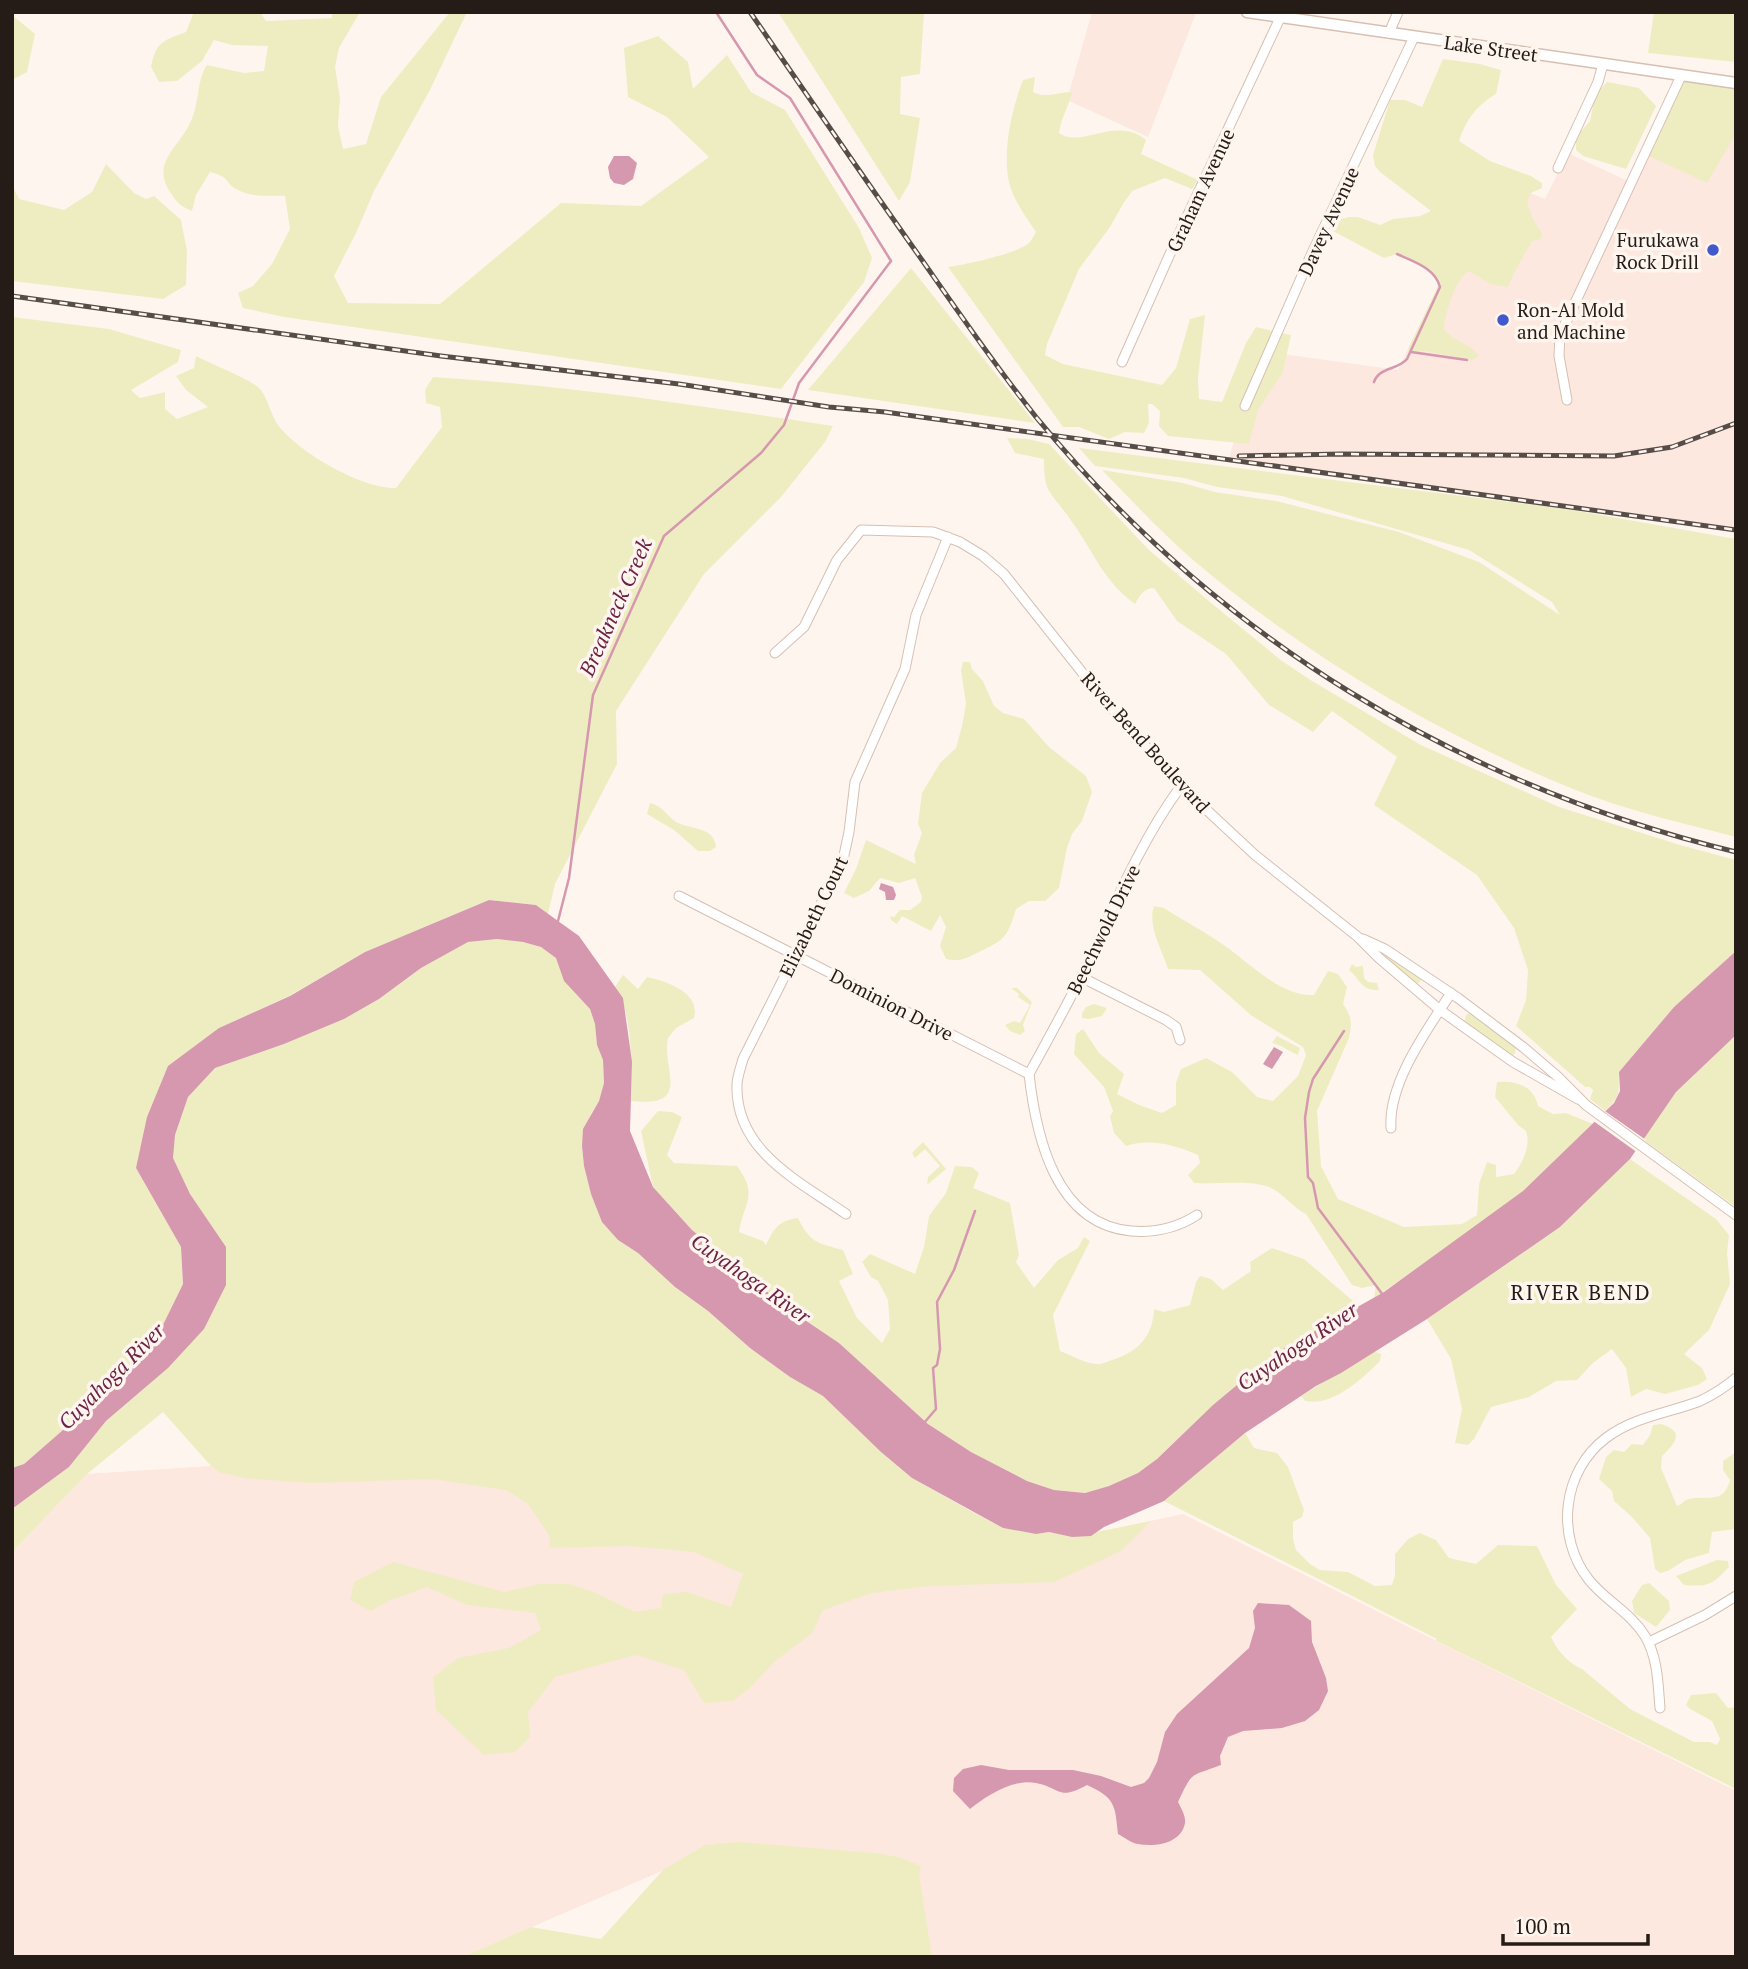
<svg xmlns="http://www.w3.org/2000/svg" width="1748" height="1969" font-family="'PT Serif',serif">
<rect width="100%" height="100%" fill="#fff5ef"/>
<g fill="#fce8de">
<path d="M1092 12 1196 13 1148 137 1067 100Z"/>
<path d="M1681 76 1736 83V530L1379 480 1228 461 1245 406 1269 352 1398 370 1491 177 1545 199 1568 153 1632 183Z"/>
<path d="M482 1448 867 1581 1183 1514 1736 1791V1957H909L706 1852 462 1957H12V1552L87 1474Z"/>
</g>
<g fill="#eeedc2">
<path d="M194 12H260L266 21 332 18V12H360L339 48 335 67 340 98 338 126 343 149 366 144 381 97 450 12H467L430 90 374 191 356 233 334 276 348 303 440 304 561 203 641 206 709 157 667 117 628 97 624 48 658 36 688 62 693 89 727 55 751 92 785 110 859 228 872 258 864 282 781 389 284 317 243 308 238 293 253 286 272 264 290 229 285 196C270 195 252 198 238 190 224 183 231 177 210 172L196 195 192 211C182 207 178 204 172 195 149 163 178 149 190 123 200 104 196 81 207 65L244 73 264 71 268 46 232 45 214 40 202 61 177 81 159 82 151 67C156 42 162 41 186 32Z"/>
<path d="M778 12H924L920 74 901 77 900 114 920 118 910 182 899 201Z"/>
<path d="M1654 12H1736V62L1648 53Z"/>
<path d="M12 15 35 34 27 72 12 80Z"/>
<path d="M1443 59 1480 64 1501 70 1496 94C1476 106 1466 120 1459 141L1490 161 1531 176 1542 183V188L1531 193 1527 202 1532 217 1542 234 1541 239 1532 241 1514 273 1508 287 1490 284 1469 271C1457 276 1444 315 1444 329 1453 342 1471 343 1479 356L1472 360 1426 351 1413 352 1408 349 1439 284 1432 272 1397 254 1384 258 1331 230 1338 220 1349 217H1358L1380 225 1393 219 1420 216 1431 211 1380 172 1375 166 1373 155 1390 100H1405L1422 107Z"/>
<path d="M1681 76 1736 84V133L1707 183 1645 154Z"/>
<path d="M1035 77 1033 92C1047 99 1057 92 1072 92 1069 107 1061 117 1059 133 1081 149 1116 115 1146 140L1141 154 1198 180 1192 189 1165 178 1132 191 1123 204 1110 227 1079 269 1047 344 1045 355 1063 364 1162 385 1176 368 1190 319 1205 315 1198 378 1199 399 1222 402 1246 343 1256 327 1291 335 1283 372 1258 410 1249 444 1168 436 1159 426 1160 411 1152 404H1148L1149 423 1144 433 1125 432 1109 439 1079 427H1063L948 267C964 265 1020 253 1030 242 1032 239 1034 235 1036 232 1028 220 1019 208 1013 194 999 163 1011 110 1023 80Z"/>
<path d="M1607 82 1639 88 1656 106 1626 169 1583 156 1576 150V137L1590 121 1595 95Z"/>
<path d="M106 164 134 193 146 199 154 196 181 220 187 251 186 285 163 299 12 281V185L19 199 64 210 92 192Z"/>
<path d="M911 268 1035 423 808 390Z"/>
<path d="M12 317 109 329 181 350 178 362 131 390 140 398 165 392V409L177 419 208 407 186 390 176 376 194 368 196 356C209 363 250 379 259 388 267 396 270 412 276 422 295 451 362 489 396 488L442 427 440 407 426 403 425 390 433 377C568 385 700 406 833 426L825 442 781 497 704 574 616 711 617 764 555 884 548 914 536 905 489 900 365 952 289 996 219 1028 136 1168 181 1247 183 1284 158 1335 79 1416 24 1464 12 1468Z"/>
<path d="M1007 438 1028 439 1049 444 1149 550 1210 602 1282 661 1312 681 1421 745 1559 807 1680 845 1736 860V951L1674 1007 1619 1072C1618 1093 1622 1095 1605 1111L1590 1099 1593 1090 1590 1087H1585L1516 1026 1526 1000 1528 970 1514 928 1477 875 1374 805 1397 757 1332 711 1313 732 1269 705 1226 654 1177 621 1154 588C1144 588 1140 595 1135 604 1103 581 1094 552 1072 522 1065 511 1056 502 1049 491 1044 482 1044 469 1044 459L1015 453Z"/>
<path d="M1079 448 1567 509 1736 539V837C1682 823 1625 810 1573 789 1435 733 1307 656 1193 560 1161 532 1132 501 1102 470L1183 483 1215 492 1276 501 1399 532 1479 562 1560 615 1552 602 1469 550 1282 496 1217 487 1184 478 1095 466Z"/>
<path d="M963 662H970L972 669 983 681 994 706 1003 713 1024 719 1049 747 1086 776 1092 792 1082 821 1072 834 1067 848 1059 888 1045 901H1029L1016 909C1007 939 1004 940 977 953 965 959 959 962 946 959L940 946 946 927 940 915 931 931 902 916 897 924 891 920 890 916 894 917 900 910H910L921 902 922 897 915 878 899 883 880 878 869 891 854 898 844 893 856 869 866 840 916 864 914 855 922 833 918 824 922 793 940 763 956 748 962 726 966 704 961 670Z"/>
<path d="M650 803C662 805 667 816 676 822 691 830 714 826 716 847L710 851H698L674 830 647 814Z"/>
<path d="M1154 906 1164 908C1184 921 1206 932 1225 946 1250 963 1281 997 1314 995L1328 971 1338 974 1347 987 1343 1004C1352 1016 1352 1024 1349 1038L1317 1111 1321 1166 1338 1199 1404 1227 1462 1224 1477 1215 1479 1184 1487 1162 1496 1165V1177L1514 1174C1523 1162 1531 1146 1526 1131L1518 1125 1495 1097 1497 1082C1516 1080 1534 1086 1538 1106L1553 1114 1566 1113 1593 1124 1523 1191 1448 1248 1374 1298 1376 1285 1362 1288 1352 1285 1306 1214C1292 1207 1283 1193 1269 1187 1247 1179 1218 1185 1194 1183L1188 1175 1200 1163 1198 1155C1175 1145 1150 1138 1126 1146L1114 1133 1110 1116 1113 1111 1104 1087 1074 1054 1076 1034 1083 1029 1099 1053 1124 1074 1117 1094 1139 1105 1162 1113 1176 1105V1083L1181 1069 1206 1058 1232 1072 1257 1097 1273 1101 1298 1076 1306 1055 1303 1047 1252 1016 1200 970 1168 969C1162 949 1147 927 1154 906Z"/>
<path d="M497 939 523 942 541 947 556 957 564 981 590 1009 595 1024 597 1045 603 1060 604 1083 599 1101 591 1114 582 1146 584 1166 591 1194 618 1240 638 1253 675 1287 708 1311 750 1348 790 1377 823 1396 881 1452 912 1478 967 1509 1003 1528 1036 1534 1049 1532 1072 1537 1151 1521 1121 1551 1054 1582 929 1586 872 1593 823 1610 812 1633 774 1662 749 1689 732 1701 704 1703 684 1670 636 1655 587 1668 555 1677 528 1712 530 1737 515 1752 484 1755 436 1710 433 1677 458 1658 509 1648 541 1630 535 1613 467 1605 427 1587 391 1600 370 1611 350 1600 354 1582 393 1562 504 1592 539 1584H569L596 1593 635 1612 661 1608 663 1594 687 1592 731 1607 743 1574 694 1552 629 1546 550 1548 549 1535 528 1504 506 1490 432 1479 312 1483 244 1478 219 1472 211 1466 163 1412 87 1474 12 1552V1509L69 1467 106 1421 146 1387 204 1329 190 1194 172 1158 175 1135 188 1097 215 1068 284 1044 344 1019 379 999 421 968 468 942Z"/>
<path d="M1383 952 1421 978 1420 982 1416 985 1380 954Z"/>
<path d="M1352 964 1356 967 1363 966 1364 978 1368 982 1377 983 1379 990C1361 991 1360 979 1349 970Z"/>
<path d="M623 975 638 989 647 977C667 981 701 993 694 1018L676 1028 668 1038C661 1068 694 1108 631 1101 632 1070 633 1012 615 987Z"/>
<path d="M1011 988H1017L1032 1002 1023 1025 1025 1031 1020 1035 1010 1031 1005 1025 1014 1021 1020 1023 1030 1005 1018 997 1019 994Z"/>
<path d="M1094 1004 1107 1008 1102 1016 1089 1019 1082 1018V1013L1086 1007Z"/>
<path d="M1470 1013 1476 1014 1516 1046 1515 1054 1510 1056 1464 1023 1466 1015Z"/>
<path d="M1736 1035V1207L1642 1139 1676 1092Z"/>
<path d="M1277 1036 1300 1048 1298 1055C1288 1051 1282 1045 1272 1043Z"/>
<path d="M658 1111 672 1112 682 1117 667 1155 674 1163 737 1166C759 1196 744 1201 739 1232L763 1241 766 1245C774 1228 778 1221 798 1218 810 1243 818 1243 843 1250L853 1274 839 1281 857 1318 882 1343 890 1329 888 1300 878 1281 871 1277 862 1262 870 1254 915 1274 924 1247 929 1216 946 1193 955 1166 972 1167 979 1173 973 1188 1010 1203 1019 1255 1016 1262 1034 1288 1058 1260 1078 1248 1084 1237 1090 1241 1053 1315 1060 1351C1071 1355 1086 1364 1097 1364 1101 1365 1108 1361 1112 1360 1138 1352 1153 1336 1154 1309L1164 1312 1190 1305 1196 1282 1200 1276 1211 1279 1223 1290 1251 1271 1250 1262 1272 1248 1304 1259 1359 1306 1274 1354 1213 1405 1157 1459 1138 1473 1109 1486 1085 1493 1054 1490 1027 1481 971 1452 928 1424 839 1343 787 1308 692 1230 653 1187 641 1131Z"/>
<path d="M923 1142 946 1169 927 1185 928 1177 940 1166 925 1149 915 1158 912 1153Z"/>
<path d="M1630 1159 1716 1219 1729 1235 1727 1253 1730 1284 1709 1330 1684 1354 1702 1368 1707 1379 1698 1385 1665 1394 1646 1389 1631 1397 1626 1368 1612 1349 1593 1363 1577 1380 1556 1381 1529 1397 1491 1407 1474 1439 1468 1445 1455 1443 1462 1409 1451 1359 1427 1319 1560 1227Z"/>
<path d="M1374 1351 1381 1354 1380 1361C1362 1379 1332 1407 1305 1401L1301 1396Z"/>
<path d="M1661 1424C1686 1432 1675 1443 1662 1456L1661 1468 1677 1506C1680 1505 1683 1502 1686 1500 1704 1493 1723 1507 1730 1480L1723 1470V1461L1736 1452V1529L1712 1532 1709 1553 1685 1560 1668 1571 1660 1573 1655 1569 1650 1538 1631 1516 1614 1501 1612 1491 1599 1479 1606 1457 1614 1450 1624 1452 1632 1444 1643 1445 1650 1435 1653 1425Z"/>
<path d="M1245 1433 1254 1448 1277 1453 1288 1467 1304 1510 1302 1517 1293 1522V1539L1296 1550 1310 1564 1320 1570 1348 1572 1375 1586 1392 1585 1395 1575V1554L1408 1539 1420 1533 1436 1540 1449 1558 1476 1564 1498 1545 1537 1546 1556 1585 1577 1609 1551 1637C1557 1650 1568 1663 1582 1669L1630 1709 1694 1742H1710L1717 1745 1720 1739 1712 1721 1690 1709 1686 1705 1691 1695 1716 1693 1728 1708 1736 1707V1789L1435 1640 1437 1639 1164 1501Z"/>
<path d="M1717 1560 1728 1561 1729 1567C1712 1585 1708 1587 1684 1585L1676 1576Z"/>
<path d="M1649 1583 1669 1601 1670 1610 1656 1627 1634 1613 1632 1601 1642 1585Z"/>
<path d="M738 1842 876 1853 898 1857 921 1866 919 1875 932 1957H462L531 1927 601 1939 663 1870 705 1845Z"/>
</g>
<g fill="#d598af">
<path d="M614 156H629L637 163 633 179 624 185 614 183 610 178 608 167Z"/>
<path d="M881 883 893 887 896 895 894 900H886L885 892 879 889Z"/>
<path d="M489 900 536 905 558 921 579 936 623 998 632 1062 630 1131 653 1187 692 1230 787 1308 839 1343 928 1424 971 1452 1027 1481 1054 1490 1085 1493 1109 1486 1138 1473 1157 1459 1213 1405 1274 1354 1384 1292 1523 1191 1614 1103 1620 1091 1619 1072 1674 1007 1736 951V1035L1676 1092 1630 1159 1560 1227 1427 1319 1341 1373 1316 1386 1245 1433 1164 1501 1104 1527 1091 1536 1072 1537 1049 1532 1036 1534 1003 1528 912 1478 881 1452 823 1396 790 1377 750 1348 708 1311 675 1287 638 1253 618 1240 602 1222 591 1194 584 1166 582 1146 583 1129 599 1101 604 1083 603 1060 597 1045 595 1024 590 1009 564 981 556 958 541 947 523 942 497 939 468 942 421 968 379 999 344 1019 284 1044 215 1068 188 1097 175 1135 173 1158 190 1194 226 1247V1285L204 1329 168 1368 106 1421 69 1467 12 1509V1468L24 1464 79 1416 158 1335 183 1284 181 1247 136 1168 147 1117 168 1066 219 1028 290 996 365 952Z"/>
<path d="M1274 1047 1283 1052 1272 1069 1263 1064Z"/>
<path d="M1258 1603 1289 1605 1311 1621 1312 1642 1326 1678 1328 1691 1319 1710 1305 1721 1282 1728 1243 1731 1228 1737 1220 1756 1221 1765C1190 1777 1193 1770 1178 1802 1181 1808 1186 1816 1185 1823 1181 1844 1155 1847 1138 1844 1131 1843 1124 1837 1118 1834 1115 1806 1116 1798 1087 1785 1058 1801 1061 1788 1036 1783 1014 1778 986 1796 970 1809L953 1791 954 1778 963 1769 981 1765 1009 1770H1073L1101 1776 1131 1787 1144 1783 1149 1778 1157 1762 1165 1732 1177 1714 1249 1648 1255 1628 1253 1611Z"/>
</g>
<path fill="#fff5ef" d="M1602 1109 1646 1140 1638 1153 1592 1120Z"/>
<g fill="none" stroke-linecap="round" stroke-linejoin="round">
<g stroke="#d598af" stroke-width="2.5">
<path d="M1411 352 1467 360"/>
<path d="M1374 382C1379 367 1398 370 1407 359L1440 287C1435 268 1414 262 1397 254"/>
<path d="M558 921 569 878 593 695 664 536 761 453 784 425 799 383 891 261 790 98 757 75 716 12"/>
<path d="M1344 1031 1313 1079 1309 1092 1305 1118 1308 1177 1313 1183 1318 1208 1383 1295"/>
<path d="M924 1423 936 1409 933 1368 937 1365 940 1349 937 1302 954 1270 975 1211"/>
</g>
<defs>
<g id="minor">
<path d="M1389 33 1398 12"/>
<path d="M1558 168 1598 82 1603 64"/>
<path d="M1122 362 1177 238 1280 18"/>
<path d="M1567 400 1559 356 1560 335 1681 76"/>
<path d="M1245 406 1312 253 1414 37"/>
<path d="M775 653 804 627 837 560 861 530 933 532 960 542 983 556 1004 574 1104 700 1181 786 1255 855 1358 937 1379 958 1440 1010 1513 1062 1578 1099"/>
<path d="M679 896 1029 1074"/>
<path d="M1363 939 1385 949 1458 998 1523 1047 1557 1076 1586 1105 1736 1215"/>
<path d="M1081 977 1166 1020 1176 1027 1180 1040"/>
<path d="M1029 1074C1047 1041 1065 1009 1082 975 1112 911 1139 843 1181 786"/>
<path d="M1029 1074C1036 1136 1055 1224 1131 1231 1155 1233 1177 1228 1197 1215"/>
<path d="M1391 1128C1388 1083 1427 1030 1451 993"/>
<path d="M846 1214C799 1181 735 1151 737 1085 737 1077 741 1067 743 1059L843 860 849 832 855 782 905 669 916 615 948 537"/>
<path d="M1649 1642 1705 1615 1736 1596"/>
<path d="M1660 1708C1658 1684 1658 1658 1645 1636 1631 1613 1606 1601 1589 1580 1555 1537 1562 1471 1606 1438 1633 1417 1669 1413 1700 1401 1713 1395 1725 1387 1736 1378"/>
</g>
<path id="tertiary" d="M1247 12 1736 83"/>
</defs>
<use href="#minor" stroke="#d7bfb2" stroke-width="11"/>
<use href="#tertiary" stroke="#d7bfb2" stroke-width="13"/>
<use href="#minor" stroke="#fff" stroke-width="9"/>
<use href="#tertiary" stroke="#fff" stroke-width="10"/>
<defs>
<g id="rail">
<path d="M750 12C807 95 864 178 922 260 959 313 996 367 1036 417 1217 638 1460 785 1736 852"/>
<path d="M12 296 441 356 679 384 829 407 885 412 1736 530"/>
<path d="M1239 456 1341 454 1614 456 1672 447 1736 423"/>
</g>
</defs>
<use href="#rail" stroke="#574d48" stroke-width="5"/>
<use href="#rail" stroke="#fff5ef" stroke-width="2.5" stroke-dasharray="8" stroke-linecap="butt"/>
</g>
<g fill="#4259cd" stroke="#fff5ef" stroke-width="2.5">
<circle cx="1713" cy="250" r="7"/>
<circle cx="1503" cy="320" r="7"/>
</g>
<g text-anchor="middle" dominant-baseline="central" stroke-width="7" stroke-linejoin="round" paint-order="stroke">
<g font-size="19" fill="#251c17" stroke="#fff5ef">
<text transform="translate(1491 48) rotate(8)">Lake Street</text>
<text transform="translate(1200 190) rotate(-65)">Graham Avenue</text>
<text transform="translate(1328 221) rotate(-65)">Davey Avenue</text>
<text transform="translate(1146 742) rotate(48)">River Bend Boulevard</text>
<text transform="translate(813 916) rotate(-64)">Elizabeth Court</text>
<text transform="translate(1103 929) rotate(-64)">Beechwold Drive</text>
<text transform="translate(892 1004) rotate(27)">Dominion Drive</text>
</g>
<g font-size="19" fill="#251c17" stroke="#fff5ef" text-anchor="end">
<text x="1699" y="239">Furukawa<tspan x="1699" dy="22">Rock Drill</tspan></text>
<text x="1517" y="309" text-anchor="start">Ron-Al Mold<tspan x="1517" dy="22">and Machine</tspan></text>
</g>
<g font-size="21" font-style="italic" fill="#6c2446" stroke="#fff5ef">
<text transform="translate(615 607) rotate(-66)">Breakneck Creek</text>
<text transform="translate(751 1278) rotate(35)">Cuyahoga River</text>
<text transform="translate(1297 1346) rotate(-34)">Cuyahoga River</text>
<text transform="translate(111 1376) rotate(-45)">Cuyahoga River</text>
</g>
<g font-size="21" letter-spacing="2" fill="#251c17" stroke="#fff5ef">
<text x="1581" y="1292">RIVER BEND</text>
</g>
</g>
<rect width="1748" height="1969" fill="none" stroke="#251c17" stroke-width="28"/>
<path d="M1503 1934v10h145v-10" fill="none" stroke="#251c17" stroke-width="3.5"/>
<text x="1514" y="1934" font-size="21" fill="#251c17" stroke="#fff5ef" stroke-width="5" paint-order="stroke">100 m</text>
</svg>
